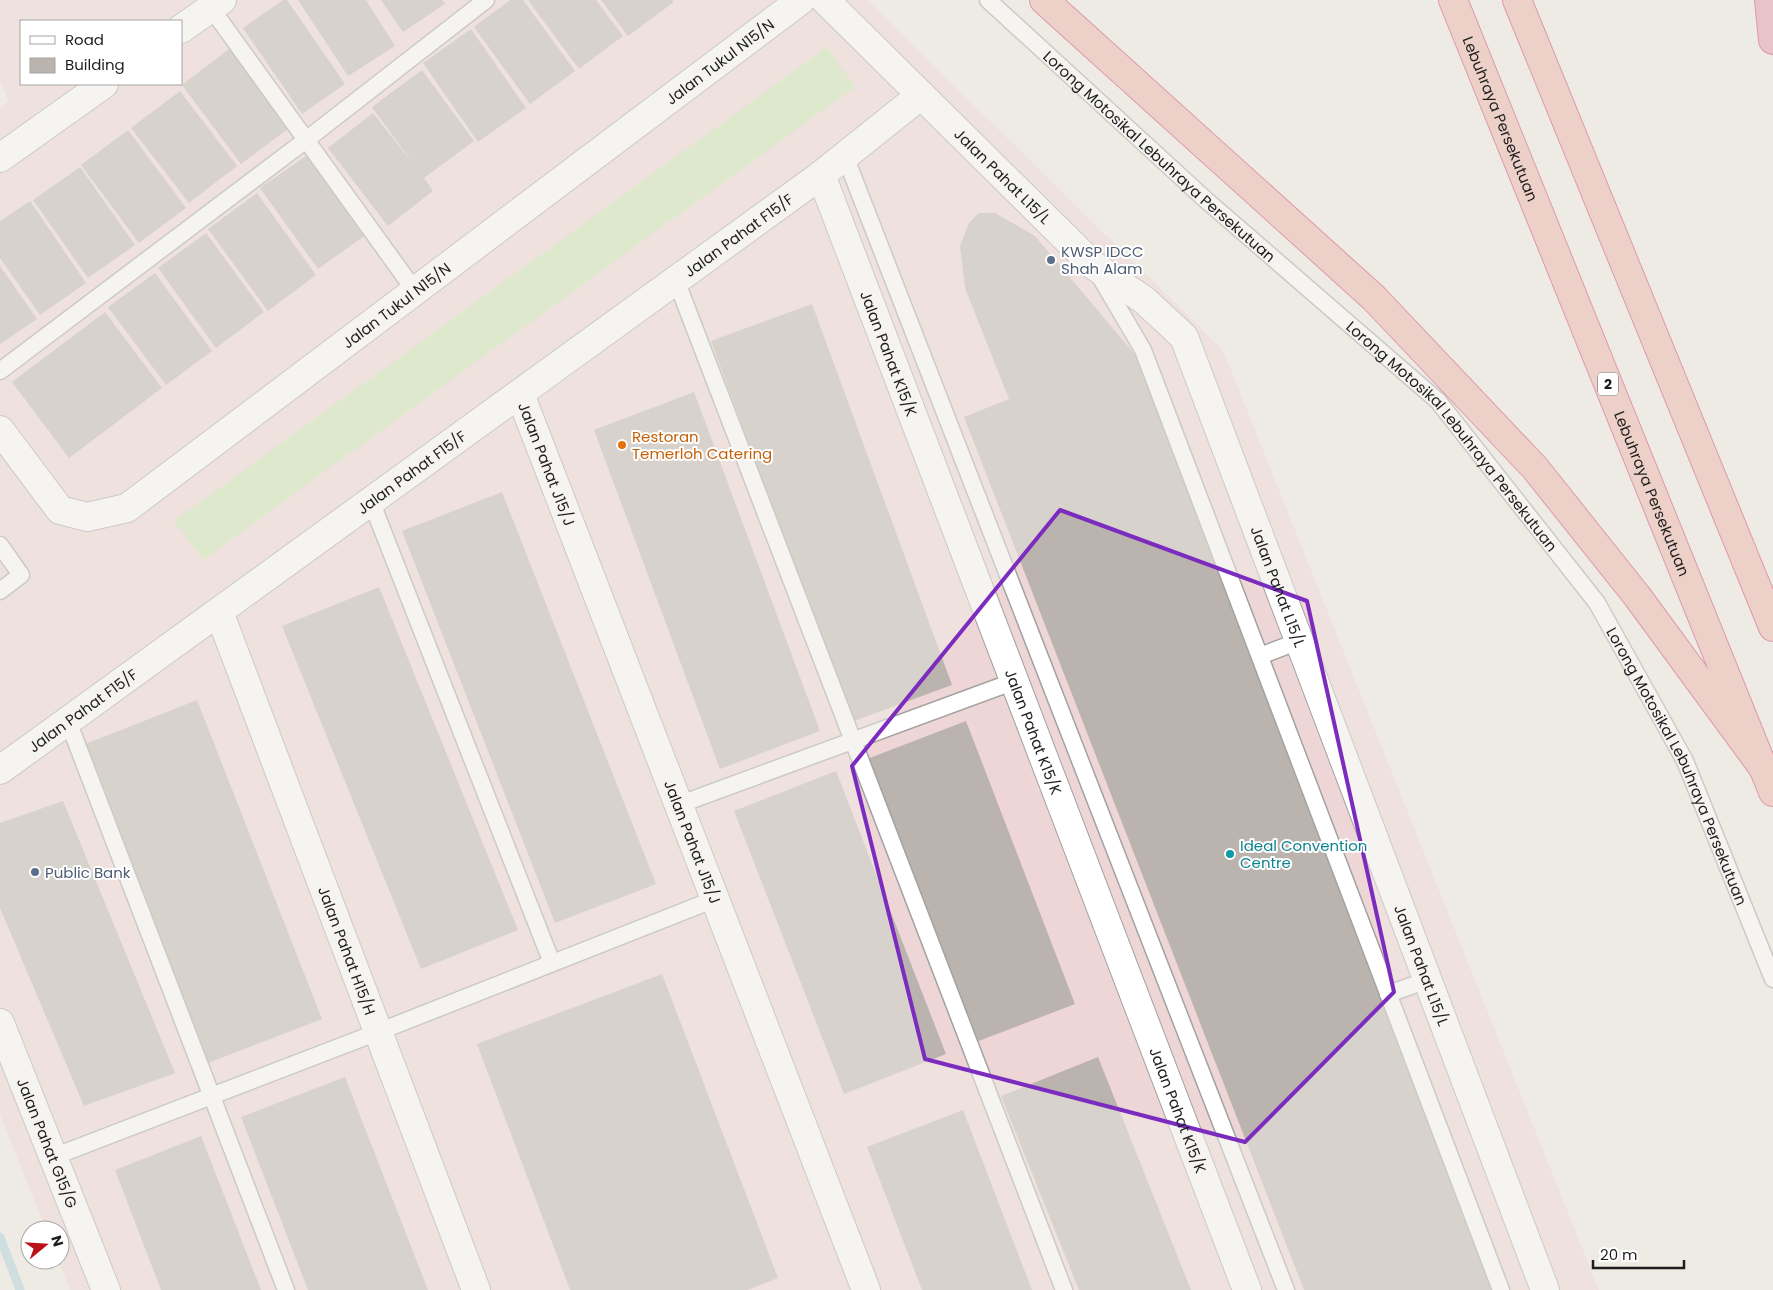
<svg xmlns="http://www.w3.org/2000/svg" width="1773" height="1290" font-family="Poppins,sans-serif">
<rect width="100%" height="100%" fill="#eeebe5"/>
<path fill="#eed6d6" fill-rule="evenodd" d="M0 0H867L1223 350 1599 1290H70L58 1260H60V1230H46L0 1115V107L9 101 0 82ZM21 21H181V84H21Z"/>
<path fill="#cbe4af" d="M827 47 855 87 203 560 174 521Z"/>
<g fill="none" stroke-linecap="round" stroke-linejoin="round">
<path stroke="#a9cfd8" stroke-width="9" d="M0 1237 20 1290"/>
</g>
<g fill="#bbb4ae">
<path d="M283 0H287L345 84 302 114 243 28Z"/>
<path d="M298 0H366L395 46 348 76Z"/>
<path d="M381 0H442L445 4 403 32Z"/>
<path d="M510 0H523L575 71 530 104 474 27Z"/>
<path d="M528 0H596L623 36 579 69Z"/>
<path d="M601 0H672L674 2 628 36Z"/>
<path d="M471 29 526 108 478 142 423 63Z"/>
<path d="M229 49 289 128 241 164 182 85Z"/>
<path d="M422 70 474 141 424 178 433 191 388 226 328 148 373 113 415 166 372 107Z"/>
<path d="M180 91 237 166 189 203 131 128Z"/>
<path d="M128 130 186 208 139 243 81 165Z"/>
<path d="M310 153 367 234 318 269 260 188Z"/>
<path d="M80 167 135 245 88 278 33 200Z"/>
<path d="M257 193 316 275 268 311 208 229Z"/>
<path d="M30 201 86 283 40 315 0 258V221Z"/>
<path d="M979 213H995L1035 236 1137 357 1493 1290H1304L964 417 1009 399 965 288 960 246 969 223Z"/>
<path d="M206 233 264 312 216 348 158 268Z"/>
<path d="M0 266 37 319 0 344Z"/>
<path d="M155 273 212 351 166 385 108 307Z"/>
<path d="M812 304 952 685 851 722 711 341Z"/>
<path d="M105 312 162 388 69 458 12 382Z"/>
<path d="M694 392 820 731 720 769 594 430Z"/>
<path d="M502 492 656 884 555 923 402 531Z"/>
<path d="M379 587 518 930 421 969 282 626Z"/>
<path d="M197 700 322 1019 208 1063 83 745Z"/>
<path d="M966 721 1075 1004 976 1042 867 759Z"/>
<path d="M836 771 946 1054 844 1094 734 811Z"/>
<path d="M63 801 175 1073 84 1106 0 908V823Z"/>
<path d="M662 974 778 1278 747 1290H570L477 1044Z"/>
<path d="M1098 1057 1191 1290H1079L1001 1096Z"/>
<path d="M345 1077 428 1290H308L241 1117Z"/>
<path d="M963 1110 1032 1290H922L867 1147Z"/>
<path d="M201 1136 261 1290H161L115 1170Z"/>
</g>
<g fill="none" stroke-linecap="round" stroke-linejoin="round">
<defs>
<g id="service">
<path id="s1" d="M988 0 1206 200 1438 401 1597 603 1685 761 1773 979"/>
<path d="M211 8 415 291"/>
<path d="M845 156 1286 1290"/>
<path d="M1099 275 1143 350 1501 1290"/>
<path d="M676 280 1064 1290"/>
<path d="M0 371 306 140 486 0"/>
<path d="M371 501 552 963"/>
<path d="M0 545 21 575 0 591"/>
<path d="M1260 656 1299 641"/>
<path d="M68 721 286 1290"/>
<path d="M678 805 1015 681"/>
<path d="M1388 994 1428 980"/>
<path d="M53 1157 378 1032 715 899"/>
</g>
<g id="minor">
<path id="s2" d="M825 0 1093 265 1144 300 1184 337 1545 1290"/>
<path d="M181 29 222 0"/>
<path d="M0 158 104 84"/>
<path id="s3" d="M821 175 1247 1290"/>
<path id="s4" d="M520 394 866 1290"/>
<path id="s5" d="M0 430 60 510 87 517 127 508 801 0"/>
<path id="s6" d="M219 612 476 1290"/>
<path id="s7" d="M0 770 821 175 921 95"/>
<path id="s8" d="M0 1023 106 1290"/>
</g>
<g id="trunk">
<path d="M1044 0 1374 298 1535 468 1637 596 1764 769"/>
<path id="s9" d="M1453 0 1773 792"/>
<path d="M1517 0 1773 627"/>
</g>
<path id="motorway" d="M1769 0 1773 40"/>
</defs>
<use href="#service" stroke="#a2a2a2" stroke-width="19"/>
<use href="#minor" stroke="#a2a2a2" stroke-width="30"/>
<use href="#trunk" stroke="#cb336d" stroke-width="30"/>
<use href="#motorway" stroke="#cb336d" stroke-width="30"/>
<use href="#service" stroke="#fff" stroke-width="16"/>
<use href="#minor" stroke="#fff" stroke-width="28"/>
<use href="#trunk" stroke="#eab0a4" stroke-width="28"/>
<use href="#motorway" stroke="#df93a4" stroke-width="28"/>
</g>
<path d="M0 0H1773V1290H0ZM1060 510 1307 601 1394 992 1245 1142 925 1059 852 766Z" fill="#eeebe5" fill-opacity=".55" fill-rule="evenodd"/>
<path fill="none" stroke="#7b2cbf" stroke-width="4" stroke-linejoin="round" d="M1060 510 1307 601 1394 992 1245 1142 925 1059 852 766Z"/>
<g fill="#5c6f8a" stroke="#fff" stroke-width="2">
<circle cx="1051" cy="260" r="5"/>
<circle cx="35" cy="872" r="5"/>
</g>
<circle fill="#e8710a" stroke="#fff" stroke-width="2" cx="622" cy="445" r="5"/>
<circle fill="#0f9aa8" stroke="#fff" stroke-width="2" cx="1230" cy="854" r="5"/>
<g text-anchor="middle" dominant-baseline="central" stroke-width="4" stroke-linejoin="round" paint-order="stroke">
<rect fill="#fff" stroke="#626262" stroke-width="1" x="1598" y="372.5" width="20" height="23" rx="4"/>
<g font-size="14" font-weight="bold" fill="#1e1e1e">
<text x="1608" y="384">2</text>
</g>
<g font-size="15" fill="#1e1e1e" stroke="#fff">
<text stroke="none"><textPath href="#s5" startOffset="911">Jalan Tukul N15/N</textPath></text>
<text stroke="none"><textPath href="#s9" startOffset="128">Lebuhraya Persekutuan</textPath></text>
<text stroke="none"><textPath href="#s1" startOffset="232">Lorong Motosikal Lebuhraya Persekutuan</textPath></text>
<text stroke="none"><textPath href="#s2" startOffset="250">Jalan Pahat L15/L</textPath></text>
<text stroke="none"><textPath href="#s7" startOffset="912">Jalan Pahat F15/F</textPath></text>
<text stroke="none"><textPath href="#s5" startOffset="506">Jalan Tukul N15/N</textPath></text>
<text stroke="none"><textPath href="#s3" startOffset="191">Jalan Pahat K15/K</textPath></text>
<text stroke="none"><textPath href="#s1" startOffset="638">Lorong Motosikal Lebuhraya Persekutuan</textPath></text>
<text stroke="none"><textPath href="#s4" startOffset="75">Jalan Pahat J15/J</textPath></text>
<text stroke="none"><textPath href="#s7" startOffset="508">Jalan Pahat F15/F</textPath></text>
<text stroke="none"><textPath href="#s9" startOffset="532">Lebuhraya Persekutuan</textPath></text>
<text stroke="none"><textPath href="#s2" startOffset="760">Jalan Pahat L15/L</textPath></text>
<text stroke="none"><textPath href="#s7" startOffset="102">Jalan Pahat F15/F</textPath></text>
<text stroke="none"><textPath href="#s3" startOffset="596">Jalan Pahat K15/K</textPath></text>
<text stroke="none"><textPath href="#s1" startOffset="1042">Lorong Motosikal Lebuhraya Persekutuan</textPath></text>
<text stroke="none"><textPath href="#s4" startOffset="480">Jalan Pahat J15/J</textPath></text>
<text stroke="none"><textPath href="#s6" startOffset="362">Jalan Pahat H15/H</textPath></text>
<text stroke="none"><textPath href="#s2" startOffset="1165">Jalan Pahat L15/L</textPath></text>
<text stroke="none"><textPath href="#s3" startOffset="1001">Jalan Pahat K15/K</textPath></text>
<text stroke="none"><textPath href="#s8" startOffset="129">Jalan Pahat G15/G</textPath></text>
</g>
<g font-size="15" fill="#4e5e75" stroke="#fff" text-anchor="start">
<text x="1061" y="251">KWSP IDCC<tspan x="1061" dy="17">Shah Alam</tspan></text>
<text x="45" y="872">Public Bank</text>
</g>
<g font-size="15" fill="#c56008" stroke="#fff" text-anchor="start">
<text x="632" y="436">Restoran<tspan x="632" dy="17">Temerloh Catering</tspan></text>
</g>
<g font-size="15" fill="#0d838f" stroke="#fff" text-anchor="start">
<text x="1240" y="845">Ideal Convention<tspan x="1240" dy="17">Centre</tspan></text>
</g>
</g>
<rect x="20" y="20" width="162" height="65" fill="#ffffff" stroke="#a5a5a5"/>
<rect x="30" y="36" width="25" height="8" fill="#ffffff" stroke="#a5a5a5"/>
<text x="65" y="45" font-size="15" fill="#1e1e1e">Road</text>
<rect x="30" y="58" width="25" height="15" fill="#bbb4ae" stroke="#a5a5a5"/>
<text x="65" y="70" font-size="15" fill="#1e1e1e">Building</text>
<g transform="translate(45 1245) rotate(72)"><circle r="24" fill="#ffffff" stroke="#a5a5a5"/>
<path d="M0-4L9 19L0 12L-9 19Z" fill="#bb1118"/>
<text y="-8" font-size="14" font-weight="bold" text-anchor="middle" fill="#1e1e1e">N</text>
</g>
<path d="M1593 1260v8h91v-8" fill="none" stroke="#1e1e1e" stroke-width="2.5"/>
<text x="1600" y="1260" font-size="15" fill="#1e1e1e" stroke="#ffffff" stroke-width="4" paint-order="stroke">20 m</text>
</svg>
